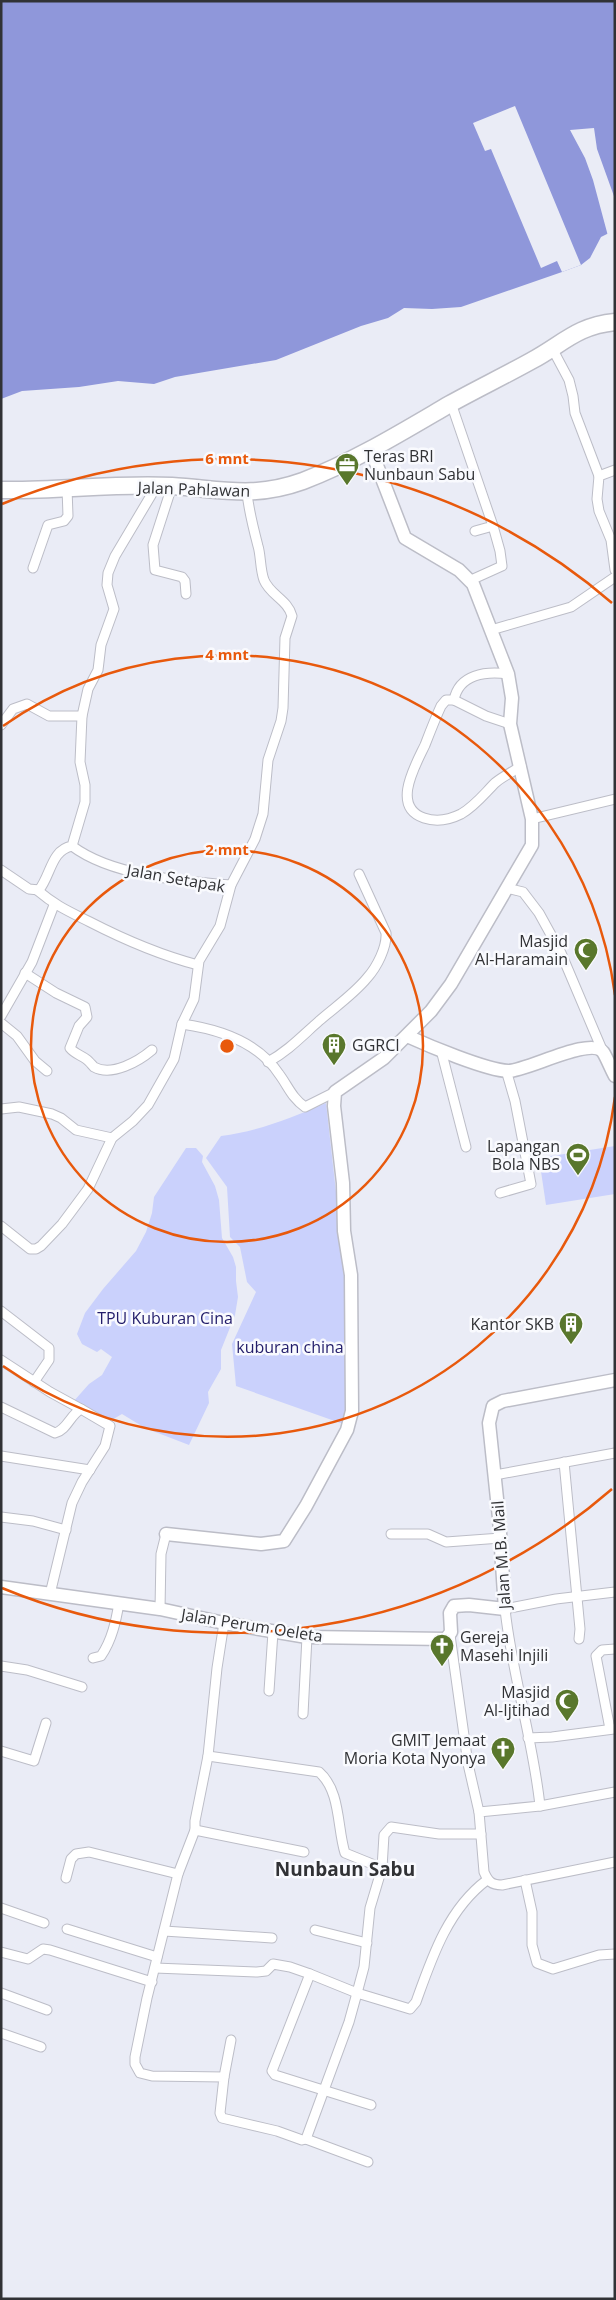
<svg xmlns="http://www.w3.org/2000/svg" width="616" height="2300" font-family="'Open Sans',sans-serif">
<rect width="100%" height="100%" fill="#eaecf6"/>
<g fill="#cad1fc">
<path d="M326 1103 345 1272 346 1425 236 1386 232 1344 256 1292 247 1282 240 1247 230 1237 227 1187 206 1158 221 1136C259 1131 291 1118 326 1103Z"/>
<path d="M615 1146V1194L546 1205 539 1158Z"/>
<path d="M186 1148H196L203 1156 202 1162 215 1186 219 1200 222 1238 233 1257 236 1267V1281L238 1297 235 1315 221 1350V1369L208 1392 209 1403 189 1445 145 1428 122 1414 110 1421 94 1414 73 1402 89 1384 102 1375 112 1357 101 1349 97 1352 82 1344 77 1334 85 1313 103 1289 136 1251 146 1232 152 1213 154 1197Z"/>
</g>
<path fill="#8f97da" d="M1 1H615V230L601 237 590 258 581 265 562 272 461 307 432 309 404 308 388 318 361 326 276 360 175 377 154 384 118 381 79 387 22 391 1 399Z"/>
<g fill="#eaecf6">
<path d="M515 106 581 265 562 272 557 261 541 268 491 149 485 151 473 123Z"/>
<path d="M594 128 597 149 615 199V233L608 236 593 180 585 158 570 130Z"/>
</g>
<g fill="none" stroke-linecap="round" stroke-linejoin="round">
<defs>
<g id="street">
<path d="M553 350 569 380 573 396 575 413 599 476"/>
<path d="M451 403 493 526 475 531"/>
<path d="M615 470 599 476 597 499 599 511 611 540 615 570"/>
<path d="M172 486 153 545 155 570 182 577 185 581 186 594"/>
<path d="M33 568 48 525 64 521 68 516 67 488"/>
<path d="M471 580 502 566 500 551 493 526"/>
<path d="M491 630 571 607 615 577"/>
<path d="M454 700C459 674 486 671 508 674"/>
<path d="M510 724 486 716 454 700H446L441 706C435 719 430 732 425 745 415 766 391 807 424 818 436 822 449 820 461 814 475 806 484 794 495 783 503 776 513 772 521 766"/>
<path d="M1 725 13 709 27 704 49 716H82"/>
<path d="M532 819 615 799"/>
<path d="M72 846C112 876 182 881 231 885"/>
<path d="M1 870 29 889 39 890C51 875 51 850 72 846L85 802V785L80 762 82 716 88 689 98 670 101 645 114 609 107 585 108 573 115 556 156 487"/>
<path d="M506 888 523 892 539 913 561 953 603 1052"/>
<path d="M37 890C56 906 68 911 90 922 125 940 160 955 198 965"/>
<path d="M25 973 56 993 85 1007 87 1017 79 1026 70 1048C74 1053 80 1055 86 1059 89 1061 92 1065 94 1067 112 1077 139 1061 152 1050"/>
<path d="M1 1016 32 962 54 905"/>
<path d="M1 1023 17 1036 35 1061 47 1071"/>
<path d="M182 1024C218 1029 258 1042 279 1074 288 1086 292 1098 305 1107L335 1092"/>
<path d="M441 1050 466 1147"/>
<path d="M268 1062C288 1051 302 1036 319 1021 335 1007 354 994 367 978 377 967 387 947 386 933L359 874"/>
<path d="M1 1109 19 1107 52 1114 61 1118 76 1130 112 1138"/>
<path d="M500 1193 531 1184 515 1101 506 1070"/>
<path d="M1 1226 30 1249H36L41 1246 62 1224 88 1189 112 1138 133 1121 148 1105 174 1059 182 1024 194 999 199 961 220 926 231 885 255 839 263 814 268 760 281 721 283 708 285 638 292 616C288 600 270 595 264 580 260 569 261 556 258 546 253 527 249 512 247 493"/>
<path d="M1 1311 49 1348V1360L34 1382"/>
<path d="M1 1360 50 1392 81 1409"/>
<path d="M1 1407 55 1433C67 1430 70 1415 81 1409L110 1426 105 1446 82 1482 72 1503 50 1594"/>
<path d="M1 1456 90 1470"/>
<path d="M564 1462 580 1629 579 1639"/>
<path d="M495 1475 615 1453"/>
<path d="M1 1517 33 1521 66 1530"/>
<path d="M391 1534H428L446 1542 501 1538"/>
<path d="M615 1592 556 1599 505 1609C512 1675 533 1739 540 1806L479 1812 484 1872C488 1881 491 1885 502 1885L615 1862"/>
<path d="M160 1609 161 1554 166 1534"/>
<path d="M224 1623 217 1668 208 1756 195 1821V1830L178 1874 147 1998 135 2057V2064L140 2073 152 2076 224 2077 220 2113 222 2118 277 2131 302 2140 306 2139 349 2022 357 1993 410 2009 416 2002C432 1957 448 1909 487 1880"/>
<path d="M450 1635 468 1764 479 1812"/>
<path d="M93 1658 101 1656C112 1640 116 1621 119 1603"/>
<path d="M1 1666 27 1670 82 1687"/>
<path d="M269 1691 273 1632"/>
<path d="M303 1714 307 1637"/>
<path d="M610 1729 596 1656 602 1650 615 1649"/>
<path d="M528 1738 552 1737 614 1729"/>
<path d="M1 1751 34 1761 46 1723"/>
<path d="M208 1756 319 1772C341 1791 337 1828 345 1853L382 1868 384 1835 391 1827 439 1834H481"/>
<path d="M540 1806 615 1792"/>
<path d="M195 1830 304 1852"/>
<path d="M66 1878 71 1859 76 1854 89 1852 178 1874"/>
<path d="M525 1880 532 1912V1945L537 1963 553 1969 599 1955 615 1954"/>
<path d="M1 1908 44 1923"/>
<path d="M67 1929 157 1957"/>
<path d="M315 1930 367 1943"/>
<path d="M164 1931 272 1938"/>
<path d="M1 1952 28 1959 43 1949 50 1950 152 1982"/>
<path d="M155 1968 257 1972 266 1971 273 1964 290 1967 310 1974 357 1993 364 1967 370 1908 382 1868"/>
<path d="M310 1974 272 2071 275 2075 371 2105"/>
<path d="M1 1993 47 2010"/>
<path d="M1 2033 41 2047"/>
<path d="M224 2077 231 2040"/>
<path d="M306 2139 368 2162"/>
</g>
<g id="secondary">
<path d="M407 1036C429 1046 486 1070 508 1071 527 1071 591 1036 603 1052 607 1058 611 1069 615 1076"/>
<path d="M166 1534 261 1544 284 1541 306 1506 347 1430 352 1411 351 1275 344 1231 343 1183 334 1106 335 1092 384 1058 431 1011 451 984 532 845V819L510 724 512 698 508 674 473 584 459 570 405 538 371 450"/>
<path d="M1 1587 160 1609 224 1623 307 1637 446 1639 451 1632 450 1613 454 1606 469 1605 505 1609 499 1518 489 1423 493 1406 503 1401 615 1380"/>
</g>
<path id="highway" d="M1 490C58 491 115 483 172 486 221 489 253 499 303 481 355 461 402 432 450 404 477 389 504 376 531 361 563 344 576 326 615 322"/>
</defs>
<use href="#street" stroke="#bcbdc7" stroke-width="11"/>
<use href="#secondary" stroke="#bcbdc7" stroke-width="15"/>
<use href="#highway" stroke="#bcbdc7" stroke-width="19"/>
<use href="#street" stroke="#fff" stroke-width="9"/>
<use href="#secondary" stroke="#fff" stroke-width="12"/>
<use href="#highway" stroke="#fff" stroke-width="16"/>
</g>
<g fill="none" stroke="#e8590c" stroke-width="2.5">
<circle cx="227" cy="1046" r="196"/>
<path d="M615 1097A391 391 0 0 1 3 1366M3 726A391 391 0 0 1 615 995"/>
<path d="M612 1489A587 587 0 0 1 2 1588M2 504A587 587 0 0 1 612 603"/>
</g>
<defs>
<symbol id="office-pin" viewBox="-11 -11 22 30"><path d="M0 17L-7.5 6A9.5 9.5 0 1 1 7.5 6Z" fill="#59772c" stroke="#f9fafe"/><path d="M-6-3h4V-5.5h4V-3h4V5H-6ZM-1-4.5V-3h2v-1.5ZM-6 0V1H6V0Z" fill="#fff"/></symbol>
<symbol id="mosque-pin" viewBox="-11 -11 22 30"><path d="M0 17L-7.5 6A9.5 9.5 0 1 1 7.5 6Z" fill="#59772c" stroke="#f9fafe"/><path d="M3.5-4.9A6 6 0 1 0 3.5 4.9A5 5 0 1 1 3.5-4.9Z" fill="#fff"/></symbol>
<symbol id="building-pin" viewBox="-11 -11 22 30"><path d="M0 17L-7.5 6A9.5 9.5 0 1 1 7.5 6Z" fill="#59772c" stroke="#f9fafe"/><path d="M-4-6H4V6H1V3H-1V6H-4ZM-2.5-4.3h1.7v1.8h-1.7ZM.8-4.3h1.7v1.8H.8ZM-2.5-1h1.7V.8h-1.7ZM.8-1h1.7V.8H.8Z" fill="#fff"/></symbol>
<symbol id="stadium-pin" viewBox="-11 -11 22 30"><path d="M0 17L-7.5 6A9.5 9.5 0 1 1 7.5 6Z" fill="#59772c" stroke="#f9fafe"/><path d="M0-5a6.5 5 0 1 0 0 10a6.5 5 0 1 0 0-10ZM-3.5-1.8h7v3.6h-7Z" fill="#fff"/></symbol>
<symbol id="church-pin" viewBox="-11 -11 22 30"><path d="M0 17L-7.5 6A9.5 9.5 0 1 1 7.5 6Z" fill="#59772c" stroke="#f9fafe"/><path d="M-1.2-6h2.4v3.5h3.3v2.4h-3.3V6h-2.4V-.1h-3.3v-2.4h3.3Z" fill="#fff"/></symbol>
</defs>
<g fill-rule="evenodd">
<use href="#office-pin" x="333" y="451" width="28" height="38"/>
<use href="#mosque-pin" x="572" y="936" width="28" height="38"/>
<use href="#building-pin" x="320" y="1031" width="28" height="38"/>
<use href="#stadium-pin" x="564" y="1141" width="28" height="38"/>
<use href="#building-pin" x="557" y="1310" width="28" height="38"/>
<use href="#church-pin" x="428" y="1632" width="28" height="38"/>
<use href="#mosque-pin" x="553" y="1687" width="28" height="38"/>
<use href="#church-pin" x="489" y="1735" width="28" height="38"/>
</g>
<g text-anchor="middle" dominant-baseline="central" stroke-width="5" stroke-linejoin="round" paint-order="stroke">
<g font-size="16" fill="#313235" stroke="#f9fafe" text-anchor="end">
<text x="364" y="456" text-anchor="start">Teras BRI<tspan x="364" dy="18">Nunbaun Sabu</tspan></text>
<text x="568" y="941">Masjid<tspan x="568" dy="18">Al-Haramain</tspan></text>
<text x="352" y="1045" text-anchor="start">GGRCI</text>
<text x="560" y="1146">Lapangan<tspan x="560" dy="18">Bola NBS</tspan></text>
<text x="554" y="1324">Kantor SKB</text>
<text x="460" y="1637" text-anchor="start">Gereja<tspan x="460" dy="18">Masehi Injili</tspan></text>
<text x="550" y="1692">Masjid<tspan x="550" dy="18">Al-Ijtihad</tspan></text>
<text x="486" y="1740">GMIT Jemaat<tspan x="486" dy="18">Moria Kota Nyonya</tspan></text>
</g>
<g font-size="16" fill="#313235" stroke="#f9fafe">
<text transform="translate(194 489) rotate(2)">Jalan Pahlawan</text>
<text transform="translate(176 878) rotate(10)">Jalan Setapak</text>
<text transform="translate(501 1555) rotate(-94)">Jalan M.B. Mail</text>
<text transform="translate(252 1625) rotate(9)">Jalan Perum Oeleta</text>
</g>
<g font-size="16" fill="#221d6a" stroke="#f9fafe">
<text x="165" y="1318">TPU Kuburan Cina</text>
<text x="290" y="1347">kuburan china</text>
</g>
<g font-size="19" font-weight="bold" fill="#313235" stroke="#f9fafe">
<text x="345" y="1869">Nunbaun Sabu</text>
</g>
</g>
<circle cx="227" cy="1046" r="8" fill="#e8590c" stroke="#f9fafe" stroke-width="2.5"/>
<g font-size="15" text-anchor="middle" font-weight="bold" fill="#e8590c" stroke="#f9fafe" stroke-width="5" stroke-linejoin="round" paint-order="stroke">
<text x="227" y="464">6 mnt</text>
<text x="227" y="660">4 mnt</text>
<text x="227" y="855">2 mnt</text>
</g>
<rect width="616" height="2300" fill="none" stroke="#313235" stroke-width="5"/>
</svg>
